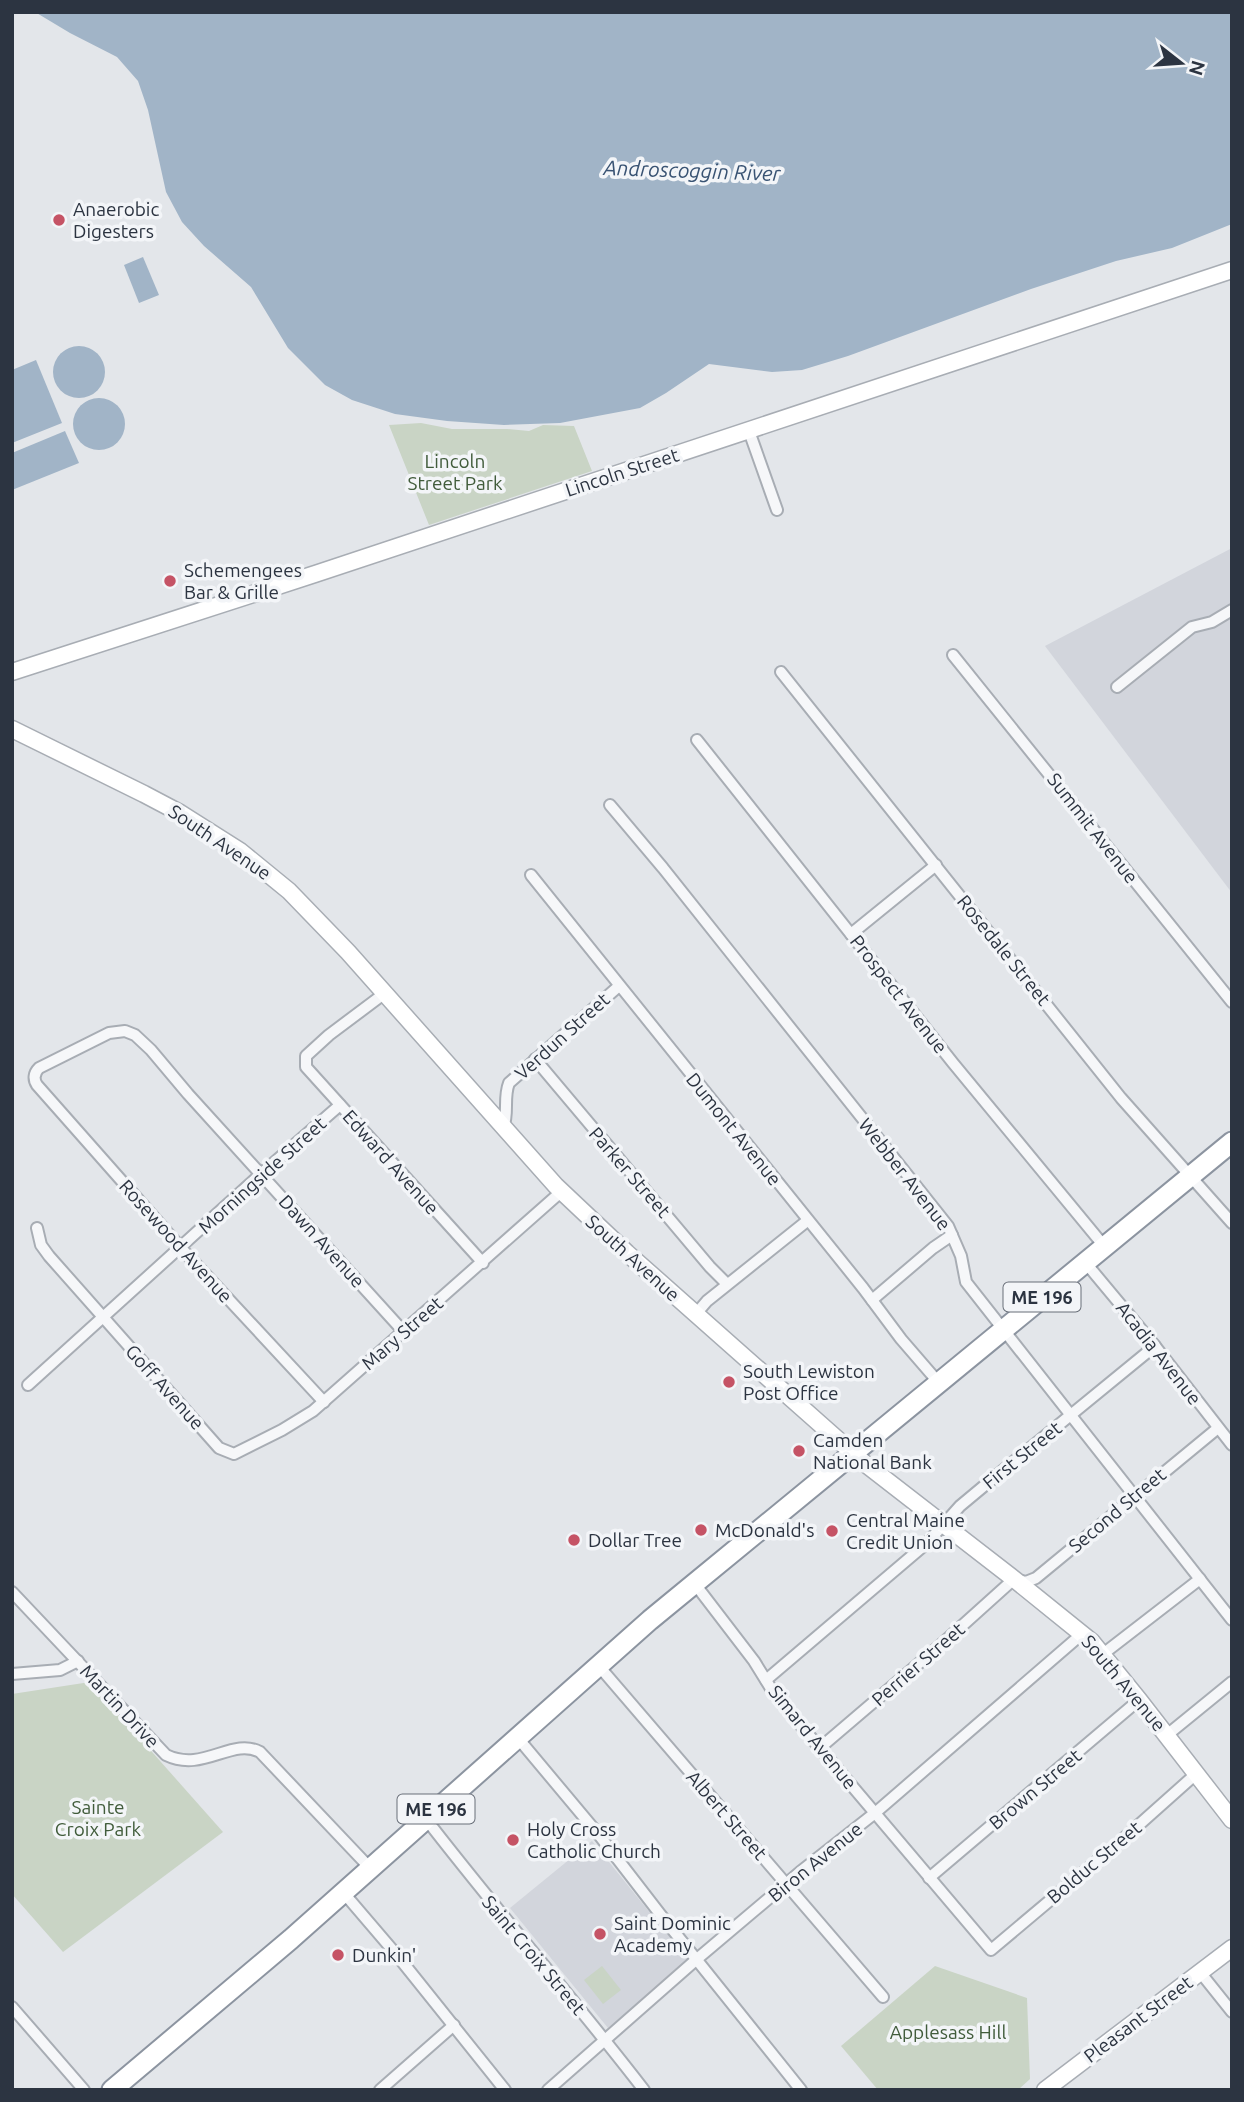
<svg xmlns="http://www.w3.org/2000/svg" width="1244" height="2102" font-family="Ubuntu,sans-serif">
<rect width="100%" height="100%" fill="#e3e6ea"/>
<g fill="#d2d5dc">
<path d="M1232 548V893L1045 646Z"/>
<path d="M592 1841 689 1961 608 2028 510 1908Z"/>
</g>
<g fill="#c9d4c5">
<path d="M421 423 452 429H507L529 431 543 425 574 426 592 471 429 525 389 425Z"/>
<path d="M90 1682 223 1832 63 1952 12 1894V1694Z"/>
<path d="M602 1966 621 1990 603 2004 584 1980Z"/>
<path d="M935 1966 1027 1998 1030 2079 1018 2090H878L841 2046Z"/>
</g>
<g fill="#a1b4c7">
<path d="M35 12H1232V224L1172 248 1116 261 1031 289 848 356 802 370 772 372 709 364 666 393 640 408 560 423 504 425 447 421 395 414 352 400 325 385 288 348 251 287 204 246 182 222 166 192 148 110 138 81 117 57 70 33Z"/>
<path d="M143 257 159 295 139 303 124 265Z"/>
<circle cx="79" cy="372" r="26"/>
<path d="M36 360 62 423 12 443V370Z"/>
<circle cx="99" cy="424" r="26"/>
<path d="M65 431 79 463 12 490V453Z"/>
</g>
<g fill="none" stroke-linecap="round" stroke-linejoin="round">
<defs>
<g id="street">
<path d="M749 431 777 510"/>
<path d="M953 655 1232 1002"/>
<path d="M781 672 1121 1098 1232 1223"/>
<path d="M1117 687 1192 627 1212 622 1232 610"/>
<path d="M697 740 953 1063 1104 1246"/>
<path d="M610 805 663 868 948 1226 961 1256 966 1282 1232 1620"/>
<path d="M531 875 863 1288 901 1339 939 1383"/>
<path d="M851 934 936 865"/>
<path d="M385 993 329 1035 306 1056V1067L483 1263"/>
<path d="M535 1059 710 1267 727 1284"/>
<path d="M503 1128C509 1113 503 1098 509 1083L619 986"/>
<path d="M37 1228 41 1245 49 1256 219 1448 234 1454 282 1430 313 1411 562 1191"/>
<path d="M1085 1262 1155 1346 1232 1445"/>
<path d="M872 1300 933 1248 952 1235"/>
<path d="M695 1315 707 1301 807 1221"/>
<path d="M28 1385 261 1174 340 1105"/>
<path d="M324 1402 181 1248 37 1085C33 1079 34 1073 39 1068L109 1033 125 1031 135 1035 151 1050 188 1094 403 1331"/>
<path d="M695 1584 754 1661 775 1695 991 1950 1123 1839 1197 1773"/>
<path d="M12 1592 166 1755C203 1773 232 1737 260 1752L370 1868"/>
<path d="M1103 1654 1200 1579"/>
<path d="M598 1665 883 1997"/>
<path d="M12 1674 60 1670 78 1661"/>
<path d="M766 1680 927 1543 960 1506 984 1486 1155 1346"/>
<path d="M1167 1735 1232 1682"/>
<path d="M517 1737 599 1835 660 1914 801 2090"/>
<path d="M821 1747 944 1642 1014 1579 1026 1582 1036 1578 1218 1428"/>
<path d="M426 1819C497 1911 573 1998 644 2090"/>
<path d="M929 1878 1139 1700"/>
<path d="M343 1892 396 1954 505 2090"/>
<path d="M1200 1972 1232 2012"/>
<path d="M12 2007 84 2090"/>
<path d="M380 2090 454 2025"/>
<path d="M548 2090 697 1959 800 1872 875 1813 1083 1633"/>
</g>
<g id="secondary">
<path d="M12 672 315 574 1232 270"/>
<path d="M12 729 144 794 180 813 240 851 289 891 348 952 556 1186 627 1253 863 1462 1014 1579 1092 1642 1139 1700 1232 1820"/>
<path d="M1045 2090 1232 1948"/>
</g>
<path id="highway" d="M112 2090 291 1939 650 1620 1232 1142"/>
</defs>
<use href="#street" stroke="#a8adb4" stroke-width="14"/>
<use href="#secondary" stroke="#a8adb4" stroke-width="19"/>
<use href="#highway" stroke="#8c94a0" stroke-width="23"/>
<use href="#street" stroke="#f6f7f9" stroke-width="10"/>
<use href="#secondary" stroke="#fff" stroke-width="16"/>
<use href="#highway" stroke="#fff" stroke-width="19"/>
</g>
<g fill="#c55365" stroke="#f3f5f8" stroke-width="2.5">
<circle cx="59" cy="220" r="7"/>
<circle cx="170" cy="581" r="7"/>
<circle cx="729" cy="1382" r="7"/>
<circle cx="799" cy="1451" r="7"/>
<circle cx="701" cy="1530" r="7"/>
<circle cx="832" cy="1531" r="7"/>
<circle cx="574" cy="1540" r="7"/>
<circle cx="513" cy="1840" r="7"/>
<circle cx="600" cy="1934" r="7"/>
<circle cx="338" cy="1955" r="7"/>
</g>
<g text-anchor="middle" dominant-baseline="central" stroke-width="7" stroke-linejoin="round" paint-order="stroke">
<g fill="#f3f5f8" stroke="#686e78" stroke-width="2">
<rect x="1003.5" y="1282.5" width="77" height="29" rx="5"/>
<rect x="397.5" y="1794.5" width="77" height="29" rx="5"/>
</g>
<g font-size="18" font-weight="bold" fill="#2c3441">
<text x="1042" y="1297">ME 196</text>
<text x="436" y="1809">ME 196</text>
</g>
<g font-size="19" fill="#2c3441" stroke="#f3f5f8" text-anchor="start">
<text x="73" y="209">Anaerobic<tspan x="73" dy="22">Digesters</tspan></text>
<text x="184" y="570">Schemengees<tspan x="184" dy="22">Bar &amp; Grille</tspan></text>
<text x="743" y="1371">South Lewiston<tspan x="743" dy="22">Post Office</tspan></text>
<text x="813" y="1440">Camden<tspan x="813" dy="22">National Bank</tspan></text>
<text x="846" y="1520">Central Maine<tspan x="846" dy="22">Credit Union</tspan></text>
<text x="715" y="1530">McDonald's</text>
<text x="588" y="1540">Dollar Tree</text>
<text x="527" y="1829">Holy Cross<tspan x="527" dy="22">Catholic Church</tspan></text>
<text x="614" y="1923">Saint Dominic<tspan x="614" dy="22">Academy</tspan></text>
<text x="352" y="1955">Dunkin'</text>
</g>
<g font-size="19" fill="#415c3b" stroke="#f3f5f8">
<text x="455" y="461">Lincoln<tspan x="455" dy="22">Street Park</tspan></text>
<text x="98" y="1807">Sainte<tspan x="98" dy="22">Croix Park</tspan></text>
<text x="948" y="2032">Applesass Hill</text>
</g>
<g font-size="19" fill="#2c3441" stroke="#f3f5f8">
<text transform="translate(622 472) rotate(-18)">Lincoln Street</text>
<text transform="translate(1093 828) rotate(52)">Summit Avenue</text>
<text transform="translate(220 842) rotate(34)">South Avenue</text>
<text transform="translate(1004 950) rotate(51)">Rosedale Street</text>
<text transform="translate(899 994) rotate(52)">Prospect Avenue</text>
<text transform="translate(562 1036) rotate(-42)">Verdun Street</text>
<text transform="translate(734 1129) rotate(51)">Dumont Avenue</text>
<text transform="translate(391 1162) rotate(48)">Edward Avenue</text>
<text transform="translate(630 1172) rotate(49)">Parker Street</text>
<text transform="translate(905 1174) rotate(52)">Webber Avenue</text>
<text transform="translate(262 1175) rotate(-42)">Morningside Street</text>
<text transform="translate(176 1241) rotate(48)">Rosewood Avenue</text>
<text transform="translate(322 1241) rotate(48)">Dawn Avenue</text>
<text transform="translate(633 1258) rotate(42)">South Avenue</text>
<text transform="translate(402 1333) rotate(-41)">Mary Street</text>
<text transform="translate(1159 1353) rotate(52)">Acadia Avenue</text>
<text transform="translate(165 1387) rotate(48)">Goff Avenue</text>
<text transform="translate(1022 1455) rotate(-39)">First Street</text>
<text transform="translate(1117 1510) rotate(-40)">Second Street</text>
<text transform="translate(918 1664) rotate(-41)">Perrier Street</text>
<text transform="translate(1124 1683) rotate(50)">South Avenue</text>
<text transform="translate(120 1706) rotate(47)">Martin Drive</text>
<text transform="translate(813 1737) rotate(51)">Simard Avenue</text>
<text transform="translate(1035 1789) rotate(-40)">Brown Street</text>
<text transform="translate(727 1815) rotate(49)">Albert Street</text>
<text transform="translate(815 1862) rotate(-39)">Biron Avenue</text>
<text transform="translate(1094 1862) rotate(-40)">Bolduc Street</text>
<text transform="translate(534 1955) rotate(50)">Saint Croix Street</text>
<text transform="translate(1138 2019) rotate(-37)">Pleasant Street</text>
</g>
<g font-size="21" font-style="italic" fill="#395373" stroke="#f3f5f8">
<text transform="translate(692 170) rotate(2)">Androscoggin River</text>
</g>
</g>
<rect width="1244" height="2102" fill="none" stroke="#2c3441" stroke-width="28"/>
<g transform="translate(1181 63) rotate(107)" stroke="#f3f5f8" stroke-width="5" paint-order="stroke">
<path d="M0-5L12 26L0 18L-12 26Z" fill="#2c3441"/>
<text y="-10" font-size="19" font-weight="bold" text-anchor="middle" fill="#2c3441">N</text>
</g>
</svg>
